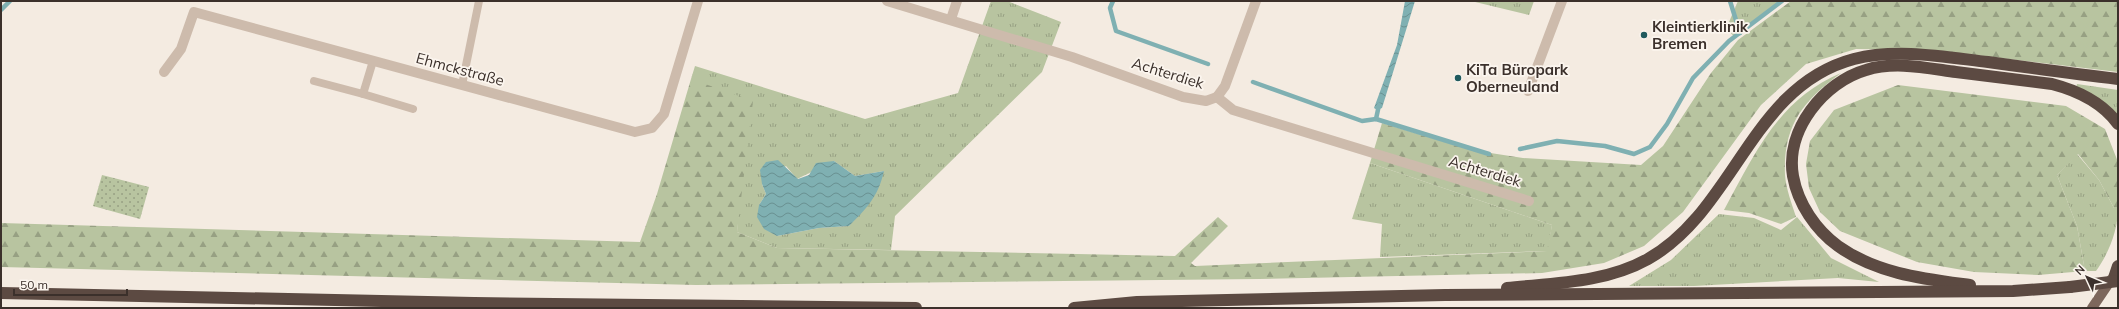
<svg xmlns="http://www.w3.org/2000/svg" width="2119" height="309" font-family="Mulish,sans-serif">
<defs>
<pattern id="grass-tufts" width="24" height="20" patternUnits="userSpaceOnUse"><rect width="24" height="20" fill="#b8c4a0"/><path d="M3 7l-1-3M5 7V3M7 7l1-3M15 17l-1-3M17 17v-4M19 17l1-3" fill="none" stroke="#97a083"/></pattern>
<pattern id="forest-firs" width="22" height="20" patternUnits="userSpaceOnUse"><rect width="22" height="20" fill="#b8c4a0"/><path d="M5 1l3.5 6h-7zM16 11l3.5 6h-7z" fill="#97a083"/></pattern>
<pattern id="park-dots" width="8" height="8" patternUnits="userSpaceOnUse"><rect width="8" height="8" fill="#b8c4a0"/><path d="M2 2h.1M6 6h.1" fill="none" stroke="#97a083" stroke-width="1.8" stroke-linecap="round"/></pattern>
<pattern id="water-waves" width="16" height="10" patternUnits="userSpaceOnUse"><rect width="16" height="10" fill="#7fb0b2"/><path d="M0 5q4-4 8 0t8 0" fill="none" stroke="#699091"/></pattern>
</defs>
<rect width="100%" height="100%" fill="#f4ebe1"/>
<g fill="url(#grass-tufts)" fill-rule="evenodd">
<path d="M991 1H1007L1061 22 1042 72 895 216 891 250 777 248 737 232 740 193 691 79 695 66 865 119 958 93ZM834 161 855 176 884 171 849 226 819 228 777 236 759 205 766 194 762 184 786 166 797 179Z"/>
<path d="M1471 1H1534L1529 15Z"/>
<path d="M1738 1H1782L1735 37 1726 29Z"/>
<path d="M2077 84 2118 90V115L2076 88Z"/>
<path d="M2077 154 2099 180 2114 208H2118C2118 230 2109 253 2096 271H2085L2077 226 2057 175Z"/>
<path d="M1370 163 1552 225 1548 251 1380 257 1382 224 1352 219Z"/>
<path d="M1719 214 1754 218 1781 230 1797 217 1831 258 1879 282 1838 278 1694 286H1629L1671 260Z"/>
</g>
<g fill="url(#forest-firs)">
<path d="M1791 1H2118V72L1933 50 1856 49 1806 64 1761 105 1683 212 1644 246 1604 263 1542 273 1259 279 696 285 1 267V223L640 242 657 194 691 79 753 101 737 232 777 248 1175 256 1218 217 1228 226 1191 263 1195 266 1547 251 1552 225 1370 163 1382 123 1471 150 1523 158 1641 165 1663 146 1711 73 1738 40Z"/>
<path d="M1841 73C1803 101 1783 125 1785 175 1786 189 1792 204 1796 217L1781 224 1749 213 1724 210C1755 153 1778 100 1841 73Z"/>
<path d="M1898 85 2066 106 2105 129 2118 162V208H2114L2099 180 2078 154 2057 175 2077 226 2085 271 2038 275 1974 272 1917 262 1840 231 1820 212 1809 188 1806 164 1810 141 1834 110Z"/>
</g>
<path fill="url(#park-dots)" d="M102 175 149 187 140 219 93 206Z"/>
<g fill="url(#water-waves)">
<path d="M1405 1H1415L1382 108 1377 110 1374 108 1397 45Z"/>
<path d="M778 160 798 179 809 175 816 163 834 161 855 176 884 171C878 197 867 208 849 226L819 228 777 236 764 229 757 217 759 205 766 194 762 184 760 170 766 162Z"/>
</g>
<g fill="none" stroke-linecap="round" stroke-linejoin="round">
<g stroke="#7fb0b2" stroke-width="4.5">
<path d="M1113 1 1110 8 1116 31 1208 64"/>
<path d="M1730 1 1740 33"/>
<path d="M1 10 10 1"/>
<path d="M1253 82 1362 121 1376 119 1489 154"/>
<path d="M1376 119 1379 105"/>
<path d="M1520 149 1557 141 1605 146 1634 154 1650 147 1667 124 1693 78 1729 41 1782 1"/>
</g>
<g stroke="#cdbbac" stroke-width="8">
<path d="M373 61 363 94 413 109"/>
<path d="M314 81 363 94"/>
<path d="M462 85 479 1"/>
</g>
<g stroke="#cdbbac" stroke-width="10">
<path d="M887 1 1072 57 1183 97 1206 101 1217 97"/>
<path d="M951 19 957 1"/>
<path d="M164 72 181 49 194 12 635 132 652 128 664 114 698 1"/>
<path d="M1528 91 1562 1"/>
<path d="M1217 97 1233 110 1529 201"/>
<path d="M1217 97 1225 86 1256 1"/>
</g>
<path stroke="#7d675c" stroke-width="10" d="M2092 308 2113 277"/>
<g stroke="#5c4a42" stroke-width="12">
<path d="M2115 275 2118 266"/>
<path d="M1970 285C1925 279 1877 274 1838 246 1816 230 1798 204 1793 176 1785 130 1824 82 1866 70 1895 61 1926 68 1956 72 1988 76 2020 80 2052 84 2079 91 2102 102 2118 124"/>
<path d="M1507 288C1554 283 1605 283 1648 259 1735 210 1751 86 1854 59 1897 48 1945 57 1988 62 2031 68 2075 74 2118 79"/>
<path d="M1 293 474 303 916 308"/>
<path d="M1074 308 1137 302 1445 295 2013 291 2070 287"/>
</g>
<path stroke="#5c4a42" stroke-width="12" d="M2070 287 2118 281"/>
</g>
<g fill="#1f5a5e" stroke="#fbf5ee" stroke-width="1.5">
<circle cx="1644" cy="35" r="4"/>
<circle cx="1458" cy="78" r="4"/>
</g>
<g text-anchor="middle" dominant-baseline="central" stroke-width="3.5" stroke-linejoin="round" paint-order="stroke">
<g font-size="15" font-weight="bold" fill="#3b302b" stroke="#fbf5ee" text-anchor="start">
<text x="1652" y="26">Kleintierklinik<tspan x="1652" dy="17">Bremen</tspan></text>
<text x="1466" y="69">KiTa Büropark<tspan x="1466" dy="17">Oberneuland</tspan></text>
</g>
<g font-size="15" fill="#3b302b" stroke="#fbf5ee">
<text transform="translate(460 69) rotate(15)">Ehmckstraße</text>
<text transform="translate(1168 73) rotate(17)">Achterdiek</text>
<text transform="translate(1485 171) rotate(17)">Achterdiek</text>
</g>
</g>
<rect width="2119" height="309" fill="none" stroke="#3b302b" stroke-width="4"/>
<g transform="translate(2087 277) rotate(314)" stroke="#fbf5ee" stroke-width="3" paint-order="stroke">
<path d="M0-3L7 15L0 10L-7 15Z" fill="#3b302b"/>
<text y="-6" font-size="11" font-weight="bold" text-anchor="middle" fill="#3b302b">N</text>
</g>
<path d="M14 289v6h113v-6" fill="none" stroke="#3b302b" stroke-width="2"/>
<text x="20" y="289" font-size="12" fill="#3b302b" stroke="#fbf5ee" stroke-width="3" paint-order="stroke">50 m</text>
</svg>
